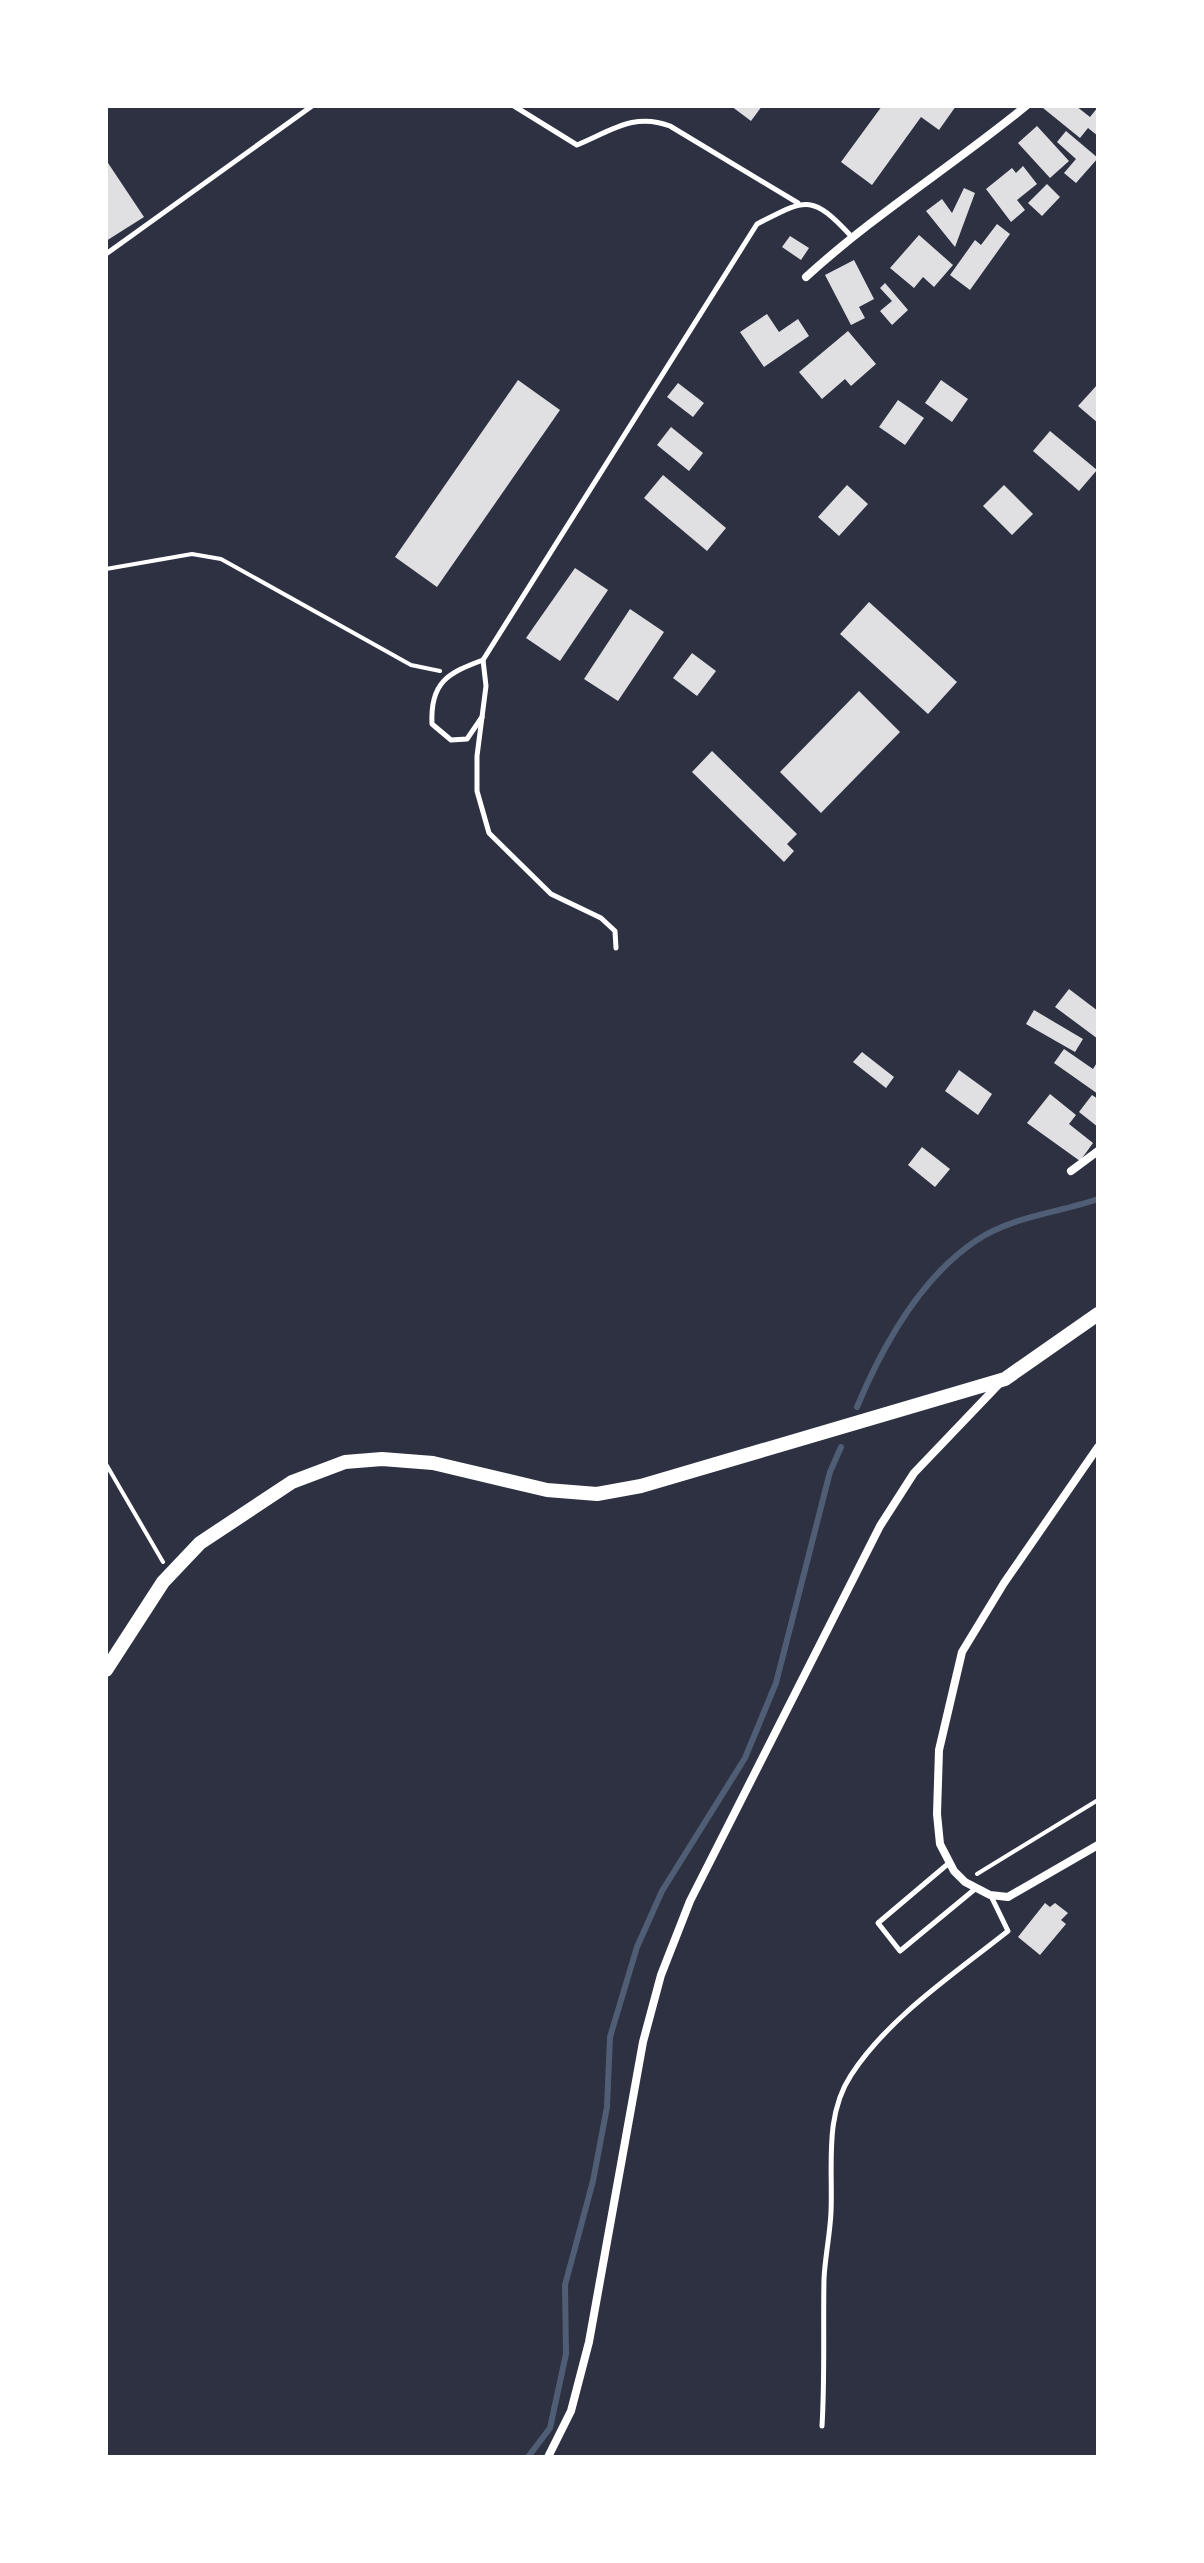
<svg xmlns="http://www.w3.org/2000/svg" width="1204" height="2563" font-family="Bitter,serif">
<rect width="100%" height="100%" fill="#2d3142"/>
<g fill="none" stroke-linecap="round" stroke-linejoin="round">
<g stroke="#4f5d75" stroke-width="6">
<path d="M857 1407C882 1347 921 1277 977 1240 1013 1216 1058 1213 1098 1199"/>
<path d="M528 2457 550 2428 566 2354 565 2285 593 2181 607 2107 610 2037 637 1947 662 1891 745 1758 776 1683 830 1472 841 1447"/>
</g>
</g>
<g fill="#e0e0e3">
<path d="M731 106H762L751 121Z"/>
<path d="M882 106H956L939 130 921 117 872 185 841 162Z"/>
<path d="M1045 106H1076L1090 117 1098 107V136L1088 128 1080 138 1043 108Z"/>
<path d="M1037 126 1069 161 1050 178 1018 143Z"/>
<path d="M1066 131 1098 158 1076 183 1064 173 1076 159 1057 142Z"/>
<path d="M106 160 144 217 106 241Z"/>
<path d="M1023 166 1037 184 1017 200 1025 210 1011 222 986 189 1012 168 1016 173Z"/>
<path d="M1047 184 1060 197 1042 216 1028 203Z"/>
<path d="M964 188 975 193 955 247 926 211 942 199 952 213Z"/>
<path d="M997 224 1010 234 970 290 950 275 975 240 981 245Z"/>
<path d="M919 235 953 265 934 287 923 277 914 288 890 268Z"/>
<path d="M790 236 809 248 801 260 782 247Z"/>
<path d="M854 260 874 299 859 307 865 318 851 325 825 275Z"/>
<path d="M885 283 908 310 892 325 880 311 892 301 880 288Z"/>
<path d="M767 314 779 332 798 319 809 336 764 367 740 332Z"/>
<path d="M848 331 876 364 851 386 845 379 822 399 799 372Z"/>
<path d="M518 380 560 410 437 587 395 557Z"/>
<path d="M941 380 968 399 952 422 925 403Z"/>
<path d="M678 383 704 403 693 417 667 397Z"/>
<path d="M1098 384V423L1078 406Z"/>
<path d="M898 400 924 418 905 445 879 427Z"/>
<path d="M671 427 703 453 689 471 657 445Z"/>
<path d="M1050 431 1097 470 1079 491 1033 451Z"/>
<path d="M663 475 726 528 707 551 644 498Z"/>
<path d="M847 485 868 504 839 536 818 517Z"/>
<path d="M1004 485 1033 514 1012 535 983 506Z"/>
<path d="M575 568 608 590 560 661 526 638Z"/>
<path d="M869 602 957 682 928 714 840 634Z"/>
<path d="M630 609 664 632 618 701 584 679Z"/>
<path d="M692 653 716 671 697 696 673 678Z"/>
<path d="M859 691 900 732 821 813 780 772Z"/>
<path d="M712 751 797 834 787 844 794 851 784 862 692 772Z"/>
<path d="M1069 989 1098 1011V1039L1055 1007Z"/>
<path d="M1034 1010 1083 1039 1075 1052 1026 1024Z"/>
<path d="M1064 1049 1093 1069 1098 1061V1094L1054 1063Z"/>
<path d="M862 1052 894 1077 886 1088 853 1062Z"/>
<path d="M959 1070 992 1094 978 1115 945 1091Z"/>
<path d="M1050 1094 1076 1115 1069 1124 1093 1143 1080 1161 1027 1123Z"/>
<path d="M1092 1095 1098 1099V1127L1079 1112Z"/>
<path d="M922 1147 950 1169 935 1187 908 1165Z"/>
<path d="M1045 1903 1050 1907 1055 1903 1068 1913 1061 1920 1066 1924 1040 1955 1018 1937Z"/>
</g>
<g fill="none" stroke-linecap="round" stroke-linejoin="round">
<g stroke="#fff" stroke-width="4">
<path d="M106 569 192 554 221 559 411 665 440 671"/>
<path d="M106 1464 163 1562"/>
<path d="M977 1874 1098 1800"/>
</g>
<g stroke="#fff" stroke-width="5">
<path d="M514 106 577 145C611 131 634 112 670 126L798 203"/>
<path d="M106 254 312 106"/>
<path d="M482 717 467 739 451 740 432 724C430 682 448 673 483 660"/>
<path d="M616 948 615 931 601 918 551 894 489 833 477 791V756L486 686 483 660 757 224C806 199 811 193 851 236"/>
<path d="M949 1863 878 1923 900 1951 975 1889"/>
<path d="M822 2426C825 2377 823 2328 824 2279 825 2257 830 2235 831 2212 833 2167 824 2116 851 2075 889 2017 954 1974 1008 1931L991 1896"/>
</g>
<g stroke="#fff" stroke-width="8">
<path d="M806 277C875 214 954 165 1026 106"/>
<path d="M1071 1171 1098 1151"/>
<path d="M1098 1447 1004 1583 962 1652 939 1750 937 1814 940 1844 954 1871 965 1882 990 1895 1008 1897 1098 1845"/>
<path d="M548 2457 571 2411 589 2342 643 2042 661 1975 690 1901 880 1526 914 1473 1001 1382"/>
</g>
<path stroke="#fff" stroke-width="14" d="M106 1670 163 1582 200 1543 292 1482 345 1462 382 1459 433 1463 547 1490 597 1494 641 1486 1005 1379 1098 1314"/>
</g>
<rect width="1204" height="2563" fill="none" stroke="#ffffff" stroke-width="216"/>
</svg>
